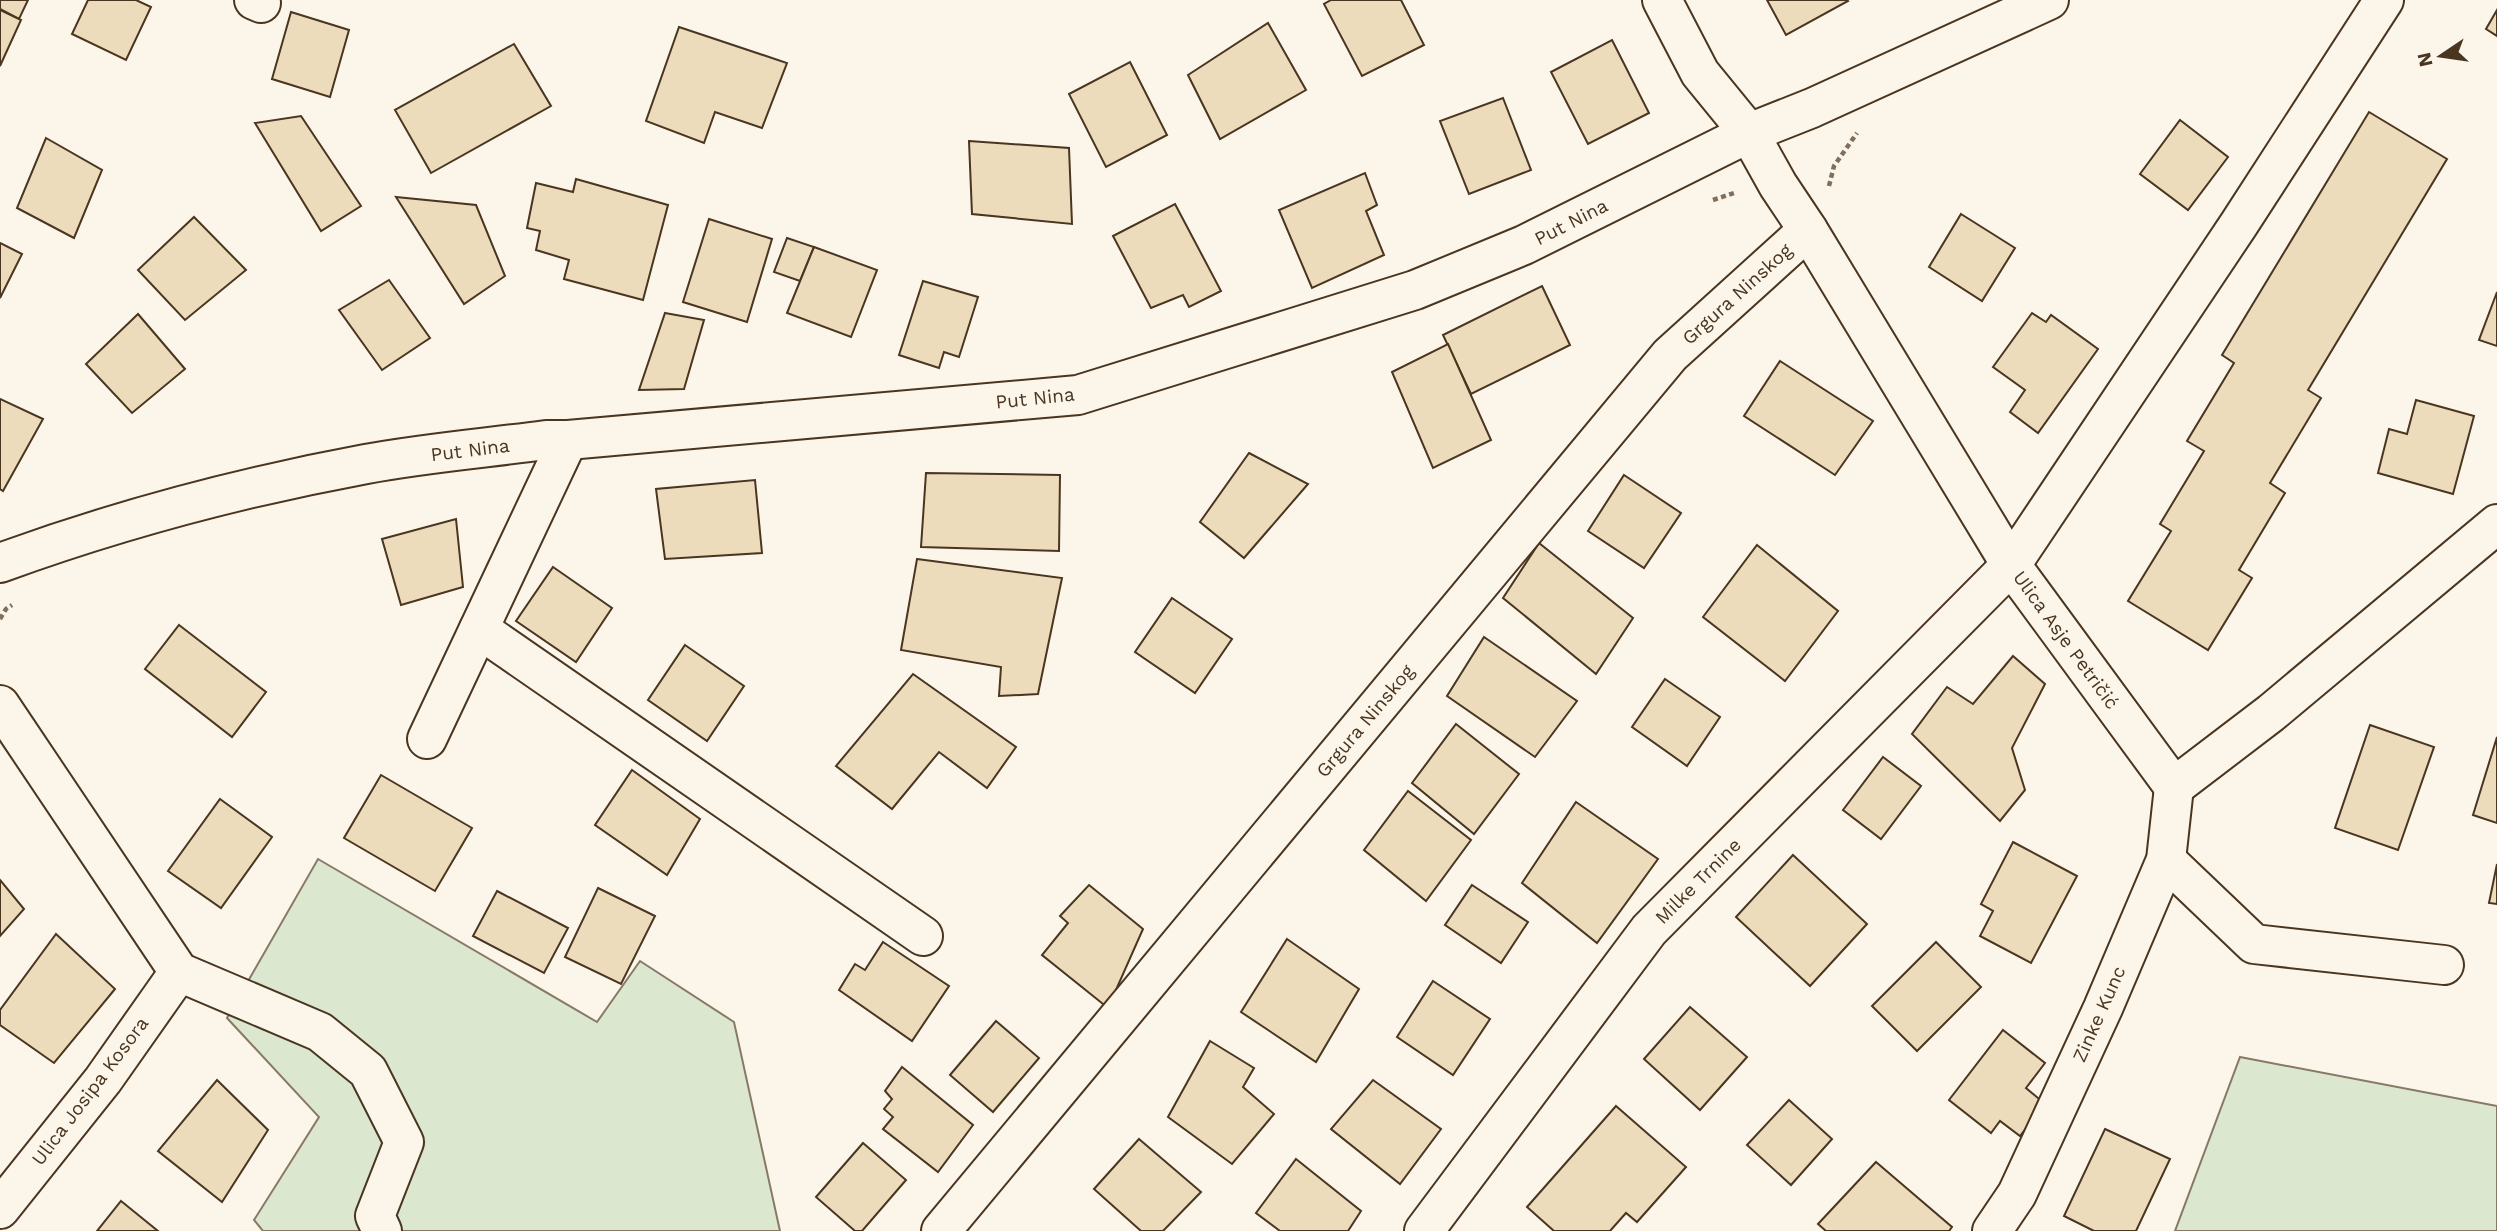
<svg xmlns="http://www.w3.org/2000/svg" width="2497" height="1231" font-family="'Work Sans',sans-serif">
<rect width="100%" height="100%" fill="#fbf6e9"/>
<g fill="#dce7d0" stroke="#887966" stroke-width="2">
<path d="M318 859 597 1022 640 961 734 1022 780 1231H263L254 1220 319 1117 227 1018Z"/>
<path d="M2240 1057 2497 1106V1231H2175Z"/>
</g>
<g fill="#ecdcbc" stroke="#4a3520" stroke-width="2">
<path d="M0 0H28L19 19 0 9Z"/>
<path d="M88 0H136L151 7 126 60 72 34Z"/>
<path d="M1331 0H1401L1424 45 1362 76 1324 4Z"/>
<path d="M1767 0H1847L1848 1 1786 35Z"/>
<path d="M0 10 21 20 0 66Z"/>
<path d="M2497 10V36L2486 29Z"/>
<path d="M291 12 349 30 330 97 272 79Z"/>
<path d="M1268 23 1306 90 1220 139 1188 75Z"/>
<path d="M679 27 787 63 762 128 715 112 704 143 646 121Z"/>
<path d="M1612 40 1649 113 1588 144 1551 72Z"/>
<path d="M514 44 551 106 431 173 395 110Z"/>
<path d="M1130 62 1167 135 1106 167 1069 94Z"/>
<path d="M1503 98 1531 170 1469 194 1440 121Z"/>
<path d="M2369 112 2447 159 2308 390 2321 398 2270 483 2285 493 2239 570 2252 578 2208 650 2128 601 2171 531 2160 524 2204 451 2187 441 2234 363 2222 355Z"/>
<path d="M301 116 361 206 321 231 255 123Z"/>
<path d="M2180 120 2228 157 2188 210 2140 174Z"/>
<path d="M46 138 102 170 74 238 17 208Z"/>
<path d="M969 141 1069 148 1072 224 972 214Z"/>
<path d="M1365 173 1377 205 1366 211 1384 255 1312 288 1279 210Z"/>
<path d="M576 179 668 205 643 300 564 279 569 260 536 250 540 231 527 228 536 183 573 192Z"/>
<path d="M396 197 476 205 505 276 464 304Z"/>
<path d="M1175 204 1221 291 1189 307 1183 295 1151 308 1113 236Z"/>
<path d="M1961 214 2015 248 1982 301 1929 267Z"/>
<path d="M194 217 246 270 185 320 138 270Z"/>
<path d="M709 219 772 239 747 322 683 302Z"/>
<path d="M787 238 814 247 800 281 774 272Z"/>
<path d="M0 243 22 254 0 298Z"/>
<path d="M814 247 877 270 851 337 787 313Z"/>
<path d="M389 280 430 338 382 370 339 310Z"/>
<path d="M923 281 978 297 959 357 944 352 939 368 899 355Z"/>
<path d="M1542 286 1570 345 1471 394 1443 335Z"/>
<path d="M2497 292V346L2479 340Z"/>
<path d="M665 313 704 320 684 389 639 390Z"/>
<path d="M2032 313 2046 322 2051 315 2098 349 2038 433 2010 412 2025 390 1993 367Z"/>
<path d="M138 314 185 369 132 413 86 364Z"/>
<path d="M1448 344 1491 440 1433 468 1392 372Z"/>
<path d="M1780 361 1873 421 1835 475 1744 416Z"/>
<path d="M0 399 43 419 3 491 0 489Z"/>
<path d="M2416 400 2474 416 2453 494 2378 473 2389 429 2407 434Z"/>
<path d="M1249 453 1308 484 1244 558 1200 522Z"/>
<path d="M926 473 1060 475 1059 551 921 547Z"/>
<path d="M1624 475 1681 513 1644 568 1588 531Z"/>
<path d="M755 480 762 553 665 559 656 489Z"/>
<path d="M456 519 463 587 401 605 382 539Z"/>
<path d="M1539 543 1633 618 1596 674 1503 598Z"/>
<path d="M1757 545 1838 611 1785 681 1703 617Z"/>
<path d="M917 559 1062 578 1038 694 999 696 1001 667 901 650Z"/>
<path d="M553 567 612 608 576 662 516 621Z"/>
<path d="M1172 598 1232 639 1195 693 1135 652Z"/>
<path d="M179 625 266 692 232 737 145 669Z"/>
<path d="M1484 637 1577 701 1535 757 1447 696Z"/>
<path d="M685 645 744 686 707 741 648 700Z"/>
<path d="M2013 656 2045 684 2012 748 2025 790 2000 821 1912 734 1947 687 1973 704Z"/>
<path d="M913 674 1016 747 987 788 939 752 892 809 836 766Z"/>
<path d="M1665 679 1720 717 1687 766 1632 727Z"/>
<path d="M1456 724 1519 774 1474 834 1412 783Z"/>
<path d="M2370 725 2434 747 2398 850 2335 828Z"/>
<path d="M2497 737V823L2473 815Z"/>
<path d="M1883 757 1921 786 1881 839 1843 810Z"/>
<path d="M632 770 700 819 667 875 595 825Z"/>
<path d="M381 775 472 828 435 891 344 838Z"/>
<path d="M1408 791 1471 840 1426 901 1364 850Z"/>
<path d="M220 799 272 837 221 908 168 871Z"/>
<path d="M1576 802 1658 859 1597 943 1522 883Z"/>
<path d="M2013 842 2077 876 2031 963 1980 936 1993 911 1981 904Z"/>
<path d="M1793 855 1867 924 1810 986 1736 917Z"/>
<path d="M2497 864V904L2489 903Z"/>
<path d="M0 880 24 909 0 936Z"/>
<path d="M1089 885 1143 929 1108 1008 1042 955 1068 923 1060 916Z"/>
<path d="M1472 885 1528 922 1501 963 1445 925Z"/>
<path d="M598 888 655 916 621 984 565 957Z"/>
<path d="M497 891 568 928 544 973 473 936Z"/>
<path d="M56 934 115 989 54 1063 0 1025V1010Z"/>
<path d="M1287 939 1359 989 1316 1062 1241 1012Z"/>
<path d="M883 942 949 986 912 1041 839 990 855 964 865 970Z"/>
<path d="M1936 942 1981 987 1917 1051 1872 1006Z"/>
<path d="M1433 981 1490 1019 1453 1075 1397 1037Z"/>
<path d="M1690 1007 1747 1057 1700 1110 1644 1059Z"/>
<path d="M996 1021 1039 1058 993 1112 950 1075Z"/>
<path d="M2003 1030 2045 1063 2026 1088 2045 1104 2020 1136 2000 1121 1991 1133 1949 1100Z"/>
<path d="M1210 1041 1254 1068 1243 1087 1274 1114 1232 1164 1168 1117Z"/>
<path d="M902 1067 973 1125 938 1172 883 1129 893 1117 884 1109 892 1099 885 1091Z"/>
<path d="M217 1080 268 1130 222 1202 158 1151Z"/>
<path d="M1373 1080 1441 1129 1400 1184 1331 1129Z"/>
<path d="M1789 1100 1832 1139 1791 1185 1747 1145Z"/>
<path d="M1616 1106 1686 1167 1637 1222 1626 1213 1610 1231H1554L1527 1207Z"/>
<path d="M2105 1129 2170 1159 2136 1231H2094L2064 1216Z"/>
<path d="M1139 1139 1201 1192 1163 1231H1141L1094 1189Z"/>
<path d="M863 1143 906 1180 862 1231H855L816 1197Z"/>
<path d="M1296 1159 1361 1211 1348 1231H1280L1256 1213Z"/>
<path d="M1876 1162 1952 1227 1949 1231H1826L1818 1224Z"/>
<path d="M121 1201 158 1231H97Z"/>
</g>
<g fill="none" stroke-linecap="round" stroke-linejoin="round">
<defs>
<g id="minor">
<path d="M254 0 261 3"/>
<path d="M1662 0 1700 73 1749 133 1778 185 1808 230 2011 565 2174 787 2271 713 2497 524"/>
<path d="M479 629 923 936"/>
<path d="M0 705 179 972 320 1032 368 1071 404 1142 375 1216 382 1231"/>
<path d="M427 739 568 440"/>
<path d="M2166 860 2254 944 2444 965"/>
<path d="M0 1209 103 1080 179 972"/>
<path d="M941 1231 1670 355 1808 230"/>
<path d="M1424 1231 1649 930 2011 565 2239 224 2384 0"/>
<path d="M1992 1231 2017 1194 2103 1008 2166 860 2174 787"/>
</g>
<path id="major" d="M0 563C118 520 242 487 366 464 425 453 486 448 546 440H568L1078 395 1415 290 1524 245 1749 133 1812 108 2049 0"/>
</defs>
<use href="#minor" stroke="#4a3520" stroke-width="42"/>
<use href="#major" stroke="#4a3520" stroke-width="42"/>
<g stroke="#7f6f5c" stroke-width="4.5" stroke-dasharray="5 3.5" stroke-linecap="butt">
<path d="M1829 186 1834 166 1857 133"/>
<path d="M1713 200 1734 193"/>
<path d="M0 619 6 609 12 605"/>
</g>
<use href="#minor" stroke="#fbf6e9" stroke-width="38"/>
<use href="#major" stroke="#fbf6e9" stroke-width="38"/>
</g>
<g text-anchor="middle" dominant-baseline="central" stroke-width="5" stroke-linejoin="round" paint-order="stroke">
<g font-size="19" fill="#4a3520" stroke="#fbf6e9">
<text transform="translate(1571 222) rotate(-27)">Put Nina</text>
<text transform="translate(1737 294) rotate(-42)">Grgura Ninskog</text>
<text transform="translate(1035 398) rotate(-6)">Put Nina</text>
<text transform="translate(470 450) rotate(-7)">Put Nina</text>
<text transform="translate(2066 640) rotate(54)">Ulica Asje Petričić</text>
<text transform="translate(1365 721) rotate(-50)">Grgura Ninskog</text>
<text transform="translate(1698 881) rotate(-45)">Milke Trnine</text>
<text transform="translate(2099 1014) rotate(-66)">Zinke Kunc</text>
<text transform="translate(90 1091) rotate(-53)">Ulica Josipa Kosora</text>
</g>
</g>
<g transform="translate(2441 56) rotate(257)" stroke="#fbf6e9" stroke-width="5" paint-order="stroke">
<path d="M0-5L12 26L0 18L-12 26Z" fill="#4a3520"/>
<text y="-10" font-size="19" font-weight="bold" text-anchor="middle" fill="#4a3520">N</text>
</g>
</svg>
